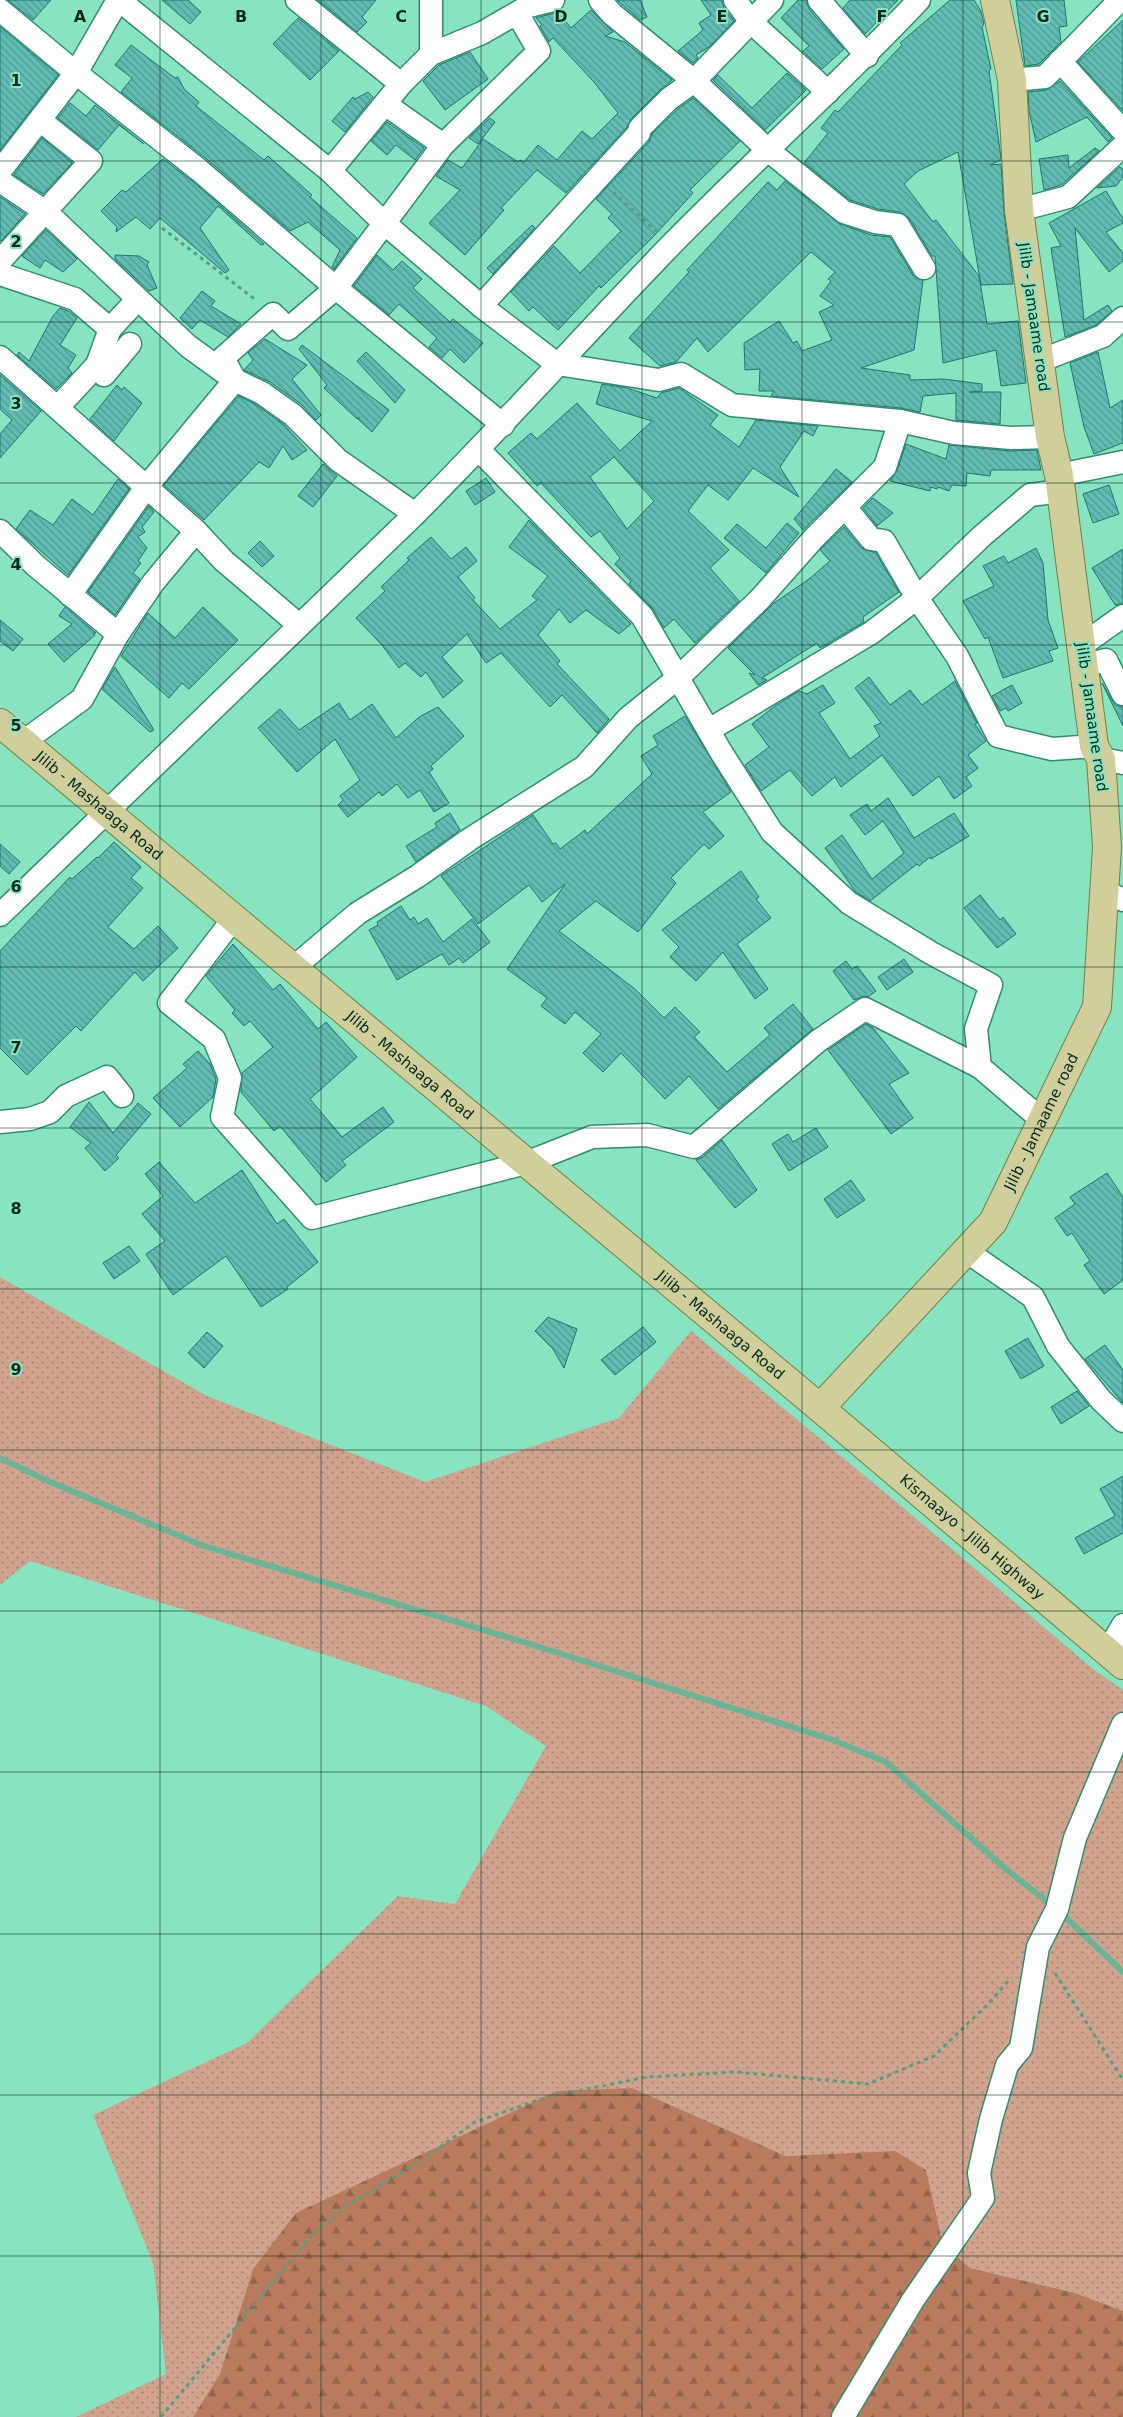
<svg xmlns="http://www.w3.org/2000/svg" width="1123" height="2417" font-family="'DejaVu Sans',sans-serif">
<defs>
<pattern id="grass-dots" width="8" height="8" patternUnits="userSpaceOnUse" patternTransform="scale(1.25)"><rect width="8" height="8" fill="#cfa38e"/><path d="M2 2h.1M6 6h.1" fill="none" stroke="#a68573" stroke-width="1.8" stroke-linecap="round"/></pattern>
<pattern id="forest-firs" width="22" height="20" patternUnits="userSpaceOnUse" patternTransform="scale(1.25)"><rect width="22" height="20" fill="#b87b5d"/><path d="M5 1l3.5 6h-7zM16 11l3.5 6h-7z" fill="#93654c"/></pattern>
<pattern id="building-back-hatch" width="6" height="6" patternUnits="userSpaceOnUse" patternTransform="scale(1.25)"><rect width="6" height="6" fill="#62bcb3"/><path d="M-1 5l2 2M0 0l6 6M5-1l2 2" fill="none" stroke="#4f9991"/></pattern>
</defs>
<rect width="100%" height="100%" fill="#88e3c0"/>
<path fill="url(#grass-dots)" d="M0 1277 207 1396 425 1482 619 1418 691 1331 913 1516 1093 1669 1123 1690V2311L1075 2293 970 2268 943 2245 895 2152 786 2156 632 2088 253 2269 220 2374 193 2417H76L166 2374 153 2263 93 2115 247 2043 398 1896 455 1904 546 1746 486 1706 30 1561 0 1585Z"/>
<path fill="url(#forest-firs)" d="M632 2088 786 2156 895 2151 926 2170 943 2245 970 2268 1075 2293 1123 2311V2417H193L220 2374 253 2269 296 2213 557 2091Z"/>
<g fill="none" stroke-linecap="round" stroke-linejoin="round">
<g stroke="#6ab598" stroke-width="6">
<path d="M0 1458 50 1482 204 1546 530 1644 833 1740 886 1762 1008 1871 1053 1906"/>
<path d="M1061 1913 1123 1972"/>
</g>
</g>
<g fill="url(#building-back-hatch)" stroke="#1e7770" fill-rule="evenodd">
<path d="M8 0H51L33 20Z"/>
<path d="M162 0H188L201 12 190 24Z"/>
<path d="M318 0H376L362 17 367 22 357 32Z"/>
<path d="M617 0H640L647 17 640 20Z"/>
<path d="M701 0H722L724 8 734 21 709 47 696 55 698 58 693 63 678 51 703 30 699 23 711 15Z"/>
<path d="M798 0H806L809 9 844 49 822 69 803 51 809 46 781 18Z"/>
<path d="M850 0H898L865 34 843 8Z"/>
<path d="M950 0H974L981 11 984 24 982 27 991 69 989 71 1000 150 1001 160 990 165 1001 164 1004 212 1013 284 981 285 958 152 918 171 904 184 933 222 936 220 979 276 987 324 1018 321 1026 383 1001 386 996 350 943 363 935 256H932L909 218 900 212 878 209 850 200 804 163 828 133 821 128 835 110 838 112 902 45 900 43Z"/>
<path d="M1016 0H1064L1067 26 1059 27 1061 42 1039 64 1025 66Z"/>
<path d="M591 10 613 32 605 36 625 42 672 80 660 90 631 119 627 127 566 193 537 170 501 208 504 210 465 255 429 223 460 190 436 176 448 160 462 168 483 139 518 162 520 160 524 162 538 145 557 160 582 131 592 139 618 113 594 82 553 38 549 42 540 26 542 25 536 18 558 12 571 28Z"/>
<path d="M298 18 339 51 310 80 273 44Z"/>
<path d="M1123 20V111L1078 62Z"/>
<path d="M0 27 58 75 0 150Z"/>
<path d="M131 45 175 78 178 77 184 89 199 102 196 106 264 160 268 156 312 195 310 197 357 238 334 269 332 267 340 250 308 222 290 231 208 160 121 92 132 78 115 65Z"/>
<path d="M470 52 488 79 445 110 423 81 439 65Z"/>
<path d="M787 73 806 90 765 130 713 80 718 75 752 108Z"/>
<path d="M1060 81 1112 138 1108 142 1087 117 1036 142 1029 111 1028 92 1047 90Z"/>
<path d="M368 92 373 97 345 132 332 121 353 97 355 99Z"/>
<path d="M693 98 740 141 690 190 693 193 654 236 601 288 599 286 558 330 533 307 529 311 511 292 554 246 580 273 621 231 608 218 612 214 596 199 649 142 652 134 678 109Z"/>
<path d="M70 103 86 116 95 105 144 144 119 125 98 150 58 118Z"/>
<path d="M490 118 495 122 478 144 469 138Z"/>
<path d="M387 122 424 148 415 160 396 145 387 155 371 141Z"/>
<path d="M42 138 72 163 43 194 14 175Z"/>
<path d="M1095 148 1099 151 1061 185 1044 190 1039 159 1068 155 1069 168Z"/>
<path d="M163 159 191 180 264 244 261 245 218 206 200 228 229 270 225 273 160 218 150 229 136 217 116 232 117 227 101 211 122 190 126 192Z"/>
<path d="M1120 167 1123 169V177L1116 186 1097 188Z"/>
<path d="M785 181 840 224 871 235 890 237 913 275 923 281 914 350 861 368 910 375V380L944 379 982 384V391L970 392H1001L1000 424 956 420V393L923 396 920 412 901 408 771 396 774 391H759L760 369 745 370 744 343 779 321 793 343 797 341 802 351 832 340 819 312 834 305 820 296 831 281 828 279 835 272 811 252 708 352 697 338 676 362 660 366 629 338 689 272 687 270 768 182 777 190Z"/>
<path d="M1106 191 1123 219V223L1106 232 1123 253V261L1109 272 1075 228 1084 320 1108 305 1112 311 1096 325 1065 337 1051 248 1061 246 1049 223Z"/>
<path d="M0 197 25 214 1 241 0 240Z"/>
<path d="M532 225 535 228 493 274 487 268Z"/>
<path d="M46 230 77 259 63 272 45 260 40 268 22 256Z"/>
<path d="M115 255 139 256 149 262 147 265 157 288 149 291 115 259Z"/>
<path d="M377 255 393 270 402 261 422 279 413 288 450 322 453 319 483 343 464 363 450 349 442 358 429 347 437 338 399 304 389 315 354 286Z"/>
<path d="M202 291 215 301 211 306 241 324 228 337 200 320 192 329 180 318Z"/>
<path d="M60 308 68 311 77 318 60 345 76 355 68 368 72 373 56 389 17 355 19 352 29 361 53 316Z"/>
<path d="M265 339 307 365 292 379 321 415 316 420 301 404 270 382 244 370 253 360 248 353Z"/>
<path d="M302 345 389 410 372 432 358 419 360 417 357 419 324 388 327 385 299 349Z"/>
<path d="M366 352 405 390 395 403 357 361Z"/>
<path d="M1098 352 1110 408 1123 400V443L1094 454 1084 427 1070 363Z"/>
<path d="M0 375 41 411 0 458V434L12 420 0 409Z"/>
<path d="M602 384 627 388 657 398 661 393 679 388 718 415 710 425 739 447 756 420 818 426 813 436 804 431 780 467 799 497 753 468 728 500 708 485 688 511 729 550 710 568 739 601 695 643 674 619 664 628 653 609 629 584 631 581 615 564 620 558 600 531 591 537 541 483 537 486 508 453 531 433 537 439 577 403 620 451 652 421 596 404ZM614 457 654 501 627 529 590 477Z"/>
<path d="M117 385 122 390 124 387 142 403 114 441 90 419Z"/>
<path d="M239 396 255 404 284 425 307 450 292 460 283 446 269 468 259 462 204 520 164 485Z"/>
<path d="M906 444 946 459 949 445 1010 451 1037 450 1041 470H991L990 476 967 473 966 486 952 485 949 491 938 487 937 489 931 487 930 491 890 481 897 471Z"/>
<path d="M323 464 337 476 313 507 298 496Z"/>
<path d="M836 469 852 482 803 530 794 519Z"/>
<path d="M486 478 495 492 475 505 466 491Z"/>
<path d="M118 479 129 489 68 575 16 529 30 510 53 525 72 499 93 515Z"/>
<path d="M1109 485 1119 514 1093 523 1083 494Z"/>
<path d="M873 498 893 513 877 526 863 508Z"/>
<path d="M149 506 154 512 142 527 145 532 138 537 147 548 138 561 141 563 133 573 140 579 115 615 88 592Z"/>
<path d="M529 520 631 624 619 634 586 610 570 623 559 609 538 635 560 661 557 664 609 719 597 733 562 695 550 707 501 653 486 663 467 634 442 657 463 681 443 698 426 672 421 677 405 663 399 668 382 645 356 618 385 591 381 587 409 560 407 558 431 537 451 559 466 547 477 561 458 577 475 598 473 600 500 629 537 600 532 596 548 576 509 547Z"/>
<path d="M787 523 799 533 766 573 724 538 737 524 766 548Z"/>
<path d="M844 527 861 548 876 553 899 592 863 617 864 622 820 648 817 643 762 678 767 680 758 685 749 673 755 675 728 648 774 603 809 579 830 561 820 550Z"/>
<path d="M260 541 274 556 262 567 248 553Z"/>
<path d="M1036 548 1043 563 1048 620 1058 648 1049 651 1053 661 1003 678 988 637 985 639 963 601 994 586 983 566 1004 556 1008 563Z"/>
<path d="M1123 549V603L1115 605 1092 568Z"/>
<path d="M65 607 96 633H93L95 635 64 662 48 644 72 624 59 616Z"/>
<path d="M203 607 238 640 189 689 182 683 169 698 121 656 148 613 175 638Z"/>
<path d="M0 620 23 639 13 651 0 641Z"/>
<path d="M115 667 154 730 150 732 102 689Z"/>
<path d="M869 677 890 705 910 690 922 705 955 681 977 723 975 724 986 741 968 755 978 768 966 777 972 786 954 799 939 776 913 796 882 755 841 787 835 777 812 796 790 770 761 791 745 765 769 747 752 724 775 706 799 691 807 694 823 685 835 703 819 713 850 759 880 736 874 726 881 723 855 688Z"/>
<path d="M1102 683 1115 705 1123 707V726Z"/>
<path d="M1012 685 1022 703 1008 711 1006 708 1000 711 992 696Z"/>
<path d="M339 703 350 720 372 704 396 738 419 717 438 707 464 736 431 766 433 769 429 772 449 803 434 812 420 790 408 798 397 784 382 796 379 792 348 817 338 805 343 800 340 796 360 780 335 739 297 772 258 728 280 709 299 730Z"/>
<path d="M685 716 731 792 703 812 724 836 709 849 704 844 671 878 676 883 638 932 596 901 559 931 635 989 664 1018 675 1007 700 1032 694 1037 727 1072 770 1035 764 1028 793 1004 813 1029 718 1109 689 1076 665 1099 621 1053 603 1072 583 1053 601 1034 575 1012 565 1024 541 1006 547 998 507 969 565 884 542 902 529 885 478 924 441 876 533 815 553 844 556 843 560 849 585 830 587 834 652 774 641 756 658 745 653 736Z"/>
<path d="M888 798 914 838 954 813 969 836 931 859 930 857 919 866 917 864 870 901 855 891 825 848 842 835 872 879 904 853 883 821 865 835 850 815 867 804 871 811Z"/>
<path d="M450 813 460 830 416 862 406 846 437 827 435 823Z"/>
<path d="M114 842 141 867 131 878 143 888 108 927 134 949 158 926 178 948 143 981 135 972 81 1031 76 1026 27 1075 0 1048V951L70 877 72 879 97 857 98 858Z"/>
<path d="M0 844 20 862 9 874 0 866Z"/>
<path d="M741 871 759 897 756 899 771 918 737 944 768 989 755 999 723 952 696 981 670 957 679 947 662 930Z"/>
<path d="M980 895 1000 920 1003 917 1016 934 997 948 964 908Z"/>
<path d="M401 906 410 920 414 917 418 924 427 918 443 942 472 919 490 942 463 963 459 958 449 965 442 954 397 980 369 930 378 925 377 922Z"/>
<path d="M233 944 273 990 280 984 318 1029 326 1022 357 1057 310 1099 342 1137 383 1107 394 1122 342 1161 346 1165 326 1182 280 1126 274 1131 241 1092 242 1073 273 1047 250 1021 244 1026 232 1013 235 1010 206 976Z"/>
<path d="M904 959 913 972 887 990 878 977Z"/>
<path d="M846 961 852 969 857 966 876 991 868 997 864 996 854 1000 833 971Z"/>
<path d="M866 1024 873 1028 909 1073 889 1084 913 1118 891 1134 828 1050Z"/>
<path d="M198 1051 210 1064 216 1079 213 1097 180 1127 153 1098 187 1068 183 1064Z"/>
<path d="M89 1102 113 1133 138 1103 151 1114 116 1155 119 1158 105 1171 85 1148 91 1143 70 1127Z"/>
<path d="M816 1128 828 1147 789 1171 772 1144 788 1134 793 1142Z"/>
<path d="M722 1140 757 1190 735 1208 696 1160 703 1157Z"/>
<path d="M159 1162 195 1203 242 1170 277 1224 284 1219 318 1262 287 1287 288 1289 261 1307 226 1256 173 1295 146 1254 165 1241 142 1214 163 1196 145 1174Z"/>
<path d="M1107 1173 1123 1197V1280L1104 1294 1084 1265 1090 1261 1072 1233 1067 1236 1055 1218 1075 1204 1070 1197Z"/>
<path d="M851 1180 865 1200 837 1218 824 1199Z"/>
<path d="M129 1246 140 1261 114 1279 103 1263Z"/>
<path d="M548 1317 577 1329 564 1368 553 1349 535 1331Z"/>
<path d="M643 1327 656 1342 615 1375 601 1360Z"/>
<path d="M207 1332 223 1346 204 1368 188 1353Z"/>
<path d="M1028 1338 1044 1366 1021 1379 1005 1351Z"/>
<path d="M1105 1345 1123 1370V1403L1085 1359Z"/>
<path d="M1077 1391 1089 1406 1061 1424 1051 1407Z"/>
<path d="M1123 1476V1533L1084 1554 1075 1538 1115 1516 1100 1489Z"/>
</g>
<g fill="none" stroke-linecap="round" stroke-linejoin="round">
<defs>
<g id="minor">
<path d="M119 0 330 171 383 222 481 306 557 364 659 380 681 374 732 405 900 421 954 433 1011 438 1050 437"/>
<path d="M297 0 401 84"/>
<path d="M600 0 612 14 694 81 769 151 844 212 875 222 898 225 924 268"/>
<path d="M735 0 751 22 828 92"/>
<path d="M819 0 867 56"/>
<path d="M0 10 76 73 199 170 336 288 503 425"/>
<path d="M431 54V0"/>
<path d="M1060 61 1123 131"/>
<path d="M1012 80 1045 77 1120 0"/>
<path d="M385 104 443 145"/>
<path d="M0 171 76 73 118 0"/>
<path d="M330 171 401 84 431 54 482 33 529 6 553 0"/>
<path d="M0 181 46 212 188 346 235 380 262 393 293 415 338 460 415 514"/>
<path d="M1019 210 1068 197 1123 146"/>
<path d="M0 261 91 161 41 121"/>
<path d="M0 274 75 299 110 329 97 365 104 375 130 344"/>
<path d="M481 306 639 133 640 128 669 99 694 81 772 0"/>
<path d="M110 329 137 300"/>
<path d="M0 357 196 531 224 561 299 625"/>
<path d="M1040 361 1103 336 1123 318"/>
<path d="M58 407 97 365"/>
<path d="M479 450 642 616 721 752 772 832 849 903 931 953 991 985 976 1029 980 1067 1042 1120"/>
<path d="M1059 475 1123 462"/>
<path d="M845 507 871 539 884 541 917 598 957 656 998 736 1052 749 1094 746"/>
<path d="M0 531 36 566 118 634"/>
<path d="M70 595 147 486 235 380 223 358 273 314 288 329 336 288 443 145 539 51 517 13"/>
<path d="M1082 645 1123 616"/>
<path d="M1082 666 1106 660 1123 694"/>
<path d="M709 730 871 633 917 598 982 536 1030 495 1061 491"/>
<path d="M23 742 82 699 118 634 153 583 196 531"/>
<path d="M1101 759 1123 763"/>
<path d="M1104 891 1123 900"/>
<path d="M0 915 415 514C502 427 584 335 670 246 751 163 839 85 919 0"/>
<path d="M234 918 169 1003 214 1039 230 1078 222 1117 312 1218 526 1163 592 1137 647 1135 694 1147 818 1041 865 1009 980 1067"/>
<path d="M293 968 358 913 418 876 470 839 584 767 628 718 679 677 760 599 814 538 885 467 900 421"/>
<path d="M0 1122 30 1119 50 1112 66 1096 107 1077 122 1096"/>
<path d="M966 1251 1033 1297 1058 1346 1101 1400 1123 1421"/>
<path d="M1107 1652 1123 1625"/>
<path d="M843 2417 913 2300 983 2198 979 2173 991 2119 1007 2065 1021 2048 1038 1947 1057 1909 1075 1838 1123 1724"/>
</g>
<g id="major">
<path id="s1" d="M0 723 820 1408 1123 1665"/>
<path id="s2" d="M820 1408 993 1222 1097 1007 1107 847 1101 759 1094 746 1059 475 1050 437 1019 210 1012 80 995 0"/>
</g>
</defs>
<use href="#minor" stroke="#308f6f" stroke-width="25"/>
<use href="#major" stroke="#748044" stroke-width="30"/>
<g stroke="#569f84" stroke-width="3" stroke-dasharray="4 4" stroke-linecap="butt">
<path d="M613 192 657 232"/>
<path d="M162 228 257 301"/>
<path d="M1055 1973 1123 2080"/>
<path d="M161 2417 313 2234 349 2204 422 2160 475 2122 547 2097 647 2077 735 2072 868 2084 934 2056 988 2004 1011 1978"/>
</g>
<use href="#minor" stroke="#fff" stroke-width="22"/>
<use href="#major" stroke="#d0ce9b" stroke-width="28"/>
</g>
<path fill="none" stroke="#022b1e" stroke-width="1" stroke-opacity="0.55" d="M160 0V2417M321 0V2417M481 0V2417M642 0V2417M802 0V2417M963 0V2417M0 161H1123M0 322H1123M0 483H1123M0 645H1123M0 806H1123M0 967H1123M0 1128H1123M0 1289H1123M0 1450H1123M0 1611H1123M0 1772H1123M0 1934H1123M0 2095H1123M0 2256H1123"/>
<g text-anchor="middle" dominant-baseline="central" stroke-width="4" stroke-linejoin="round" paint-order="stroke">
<g font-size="15" fill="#022b1e" stroke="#88e3c0">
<text transform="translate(1034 317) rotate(82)">Jilib - Jamaame road</text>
<text transform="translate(1092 717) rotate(82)">Jilib - Jamaame road</text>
<text stroke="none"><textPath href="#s1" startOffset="129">Jilib - Mashaaga Road</textPath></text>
<text stroke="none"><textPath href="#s1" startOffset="534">Jilib - Mashaaga Road</textPath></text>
<text stroke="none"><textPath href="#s2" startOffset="365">Jilib - Jamaame road</textPath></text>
<text stroke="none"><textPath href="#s1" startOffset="939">Jilib - Mashaaga Road</textPath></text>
<text stroke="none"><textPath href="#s1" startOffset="1268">Kismaayo - Jilib Highway</textPath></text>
</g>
</g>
<g font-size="16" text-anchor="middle" font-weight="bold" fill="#022b1e" stroke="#88e3c0" stroke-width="4" stroke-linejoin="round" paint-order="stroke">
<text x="80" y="22">A</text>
<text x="241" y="22">B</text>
<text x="401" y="22">C</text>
<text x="561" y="22">D</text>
<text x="722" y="22">E</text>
<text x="882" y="22">F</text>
<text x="1043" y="22">G</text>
<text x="16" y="86">1</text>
<text x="16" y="247">2</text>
<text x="16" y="409">3</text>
<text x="16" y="570">4</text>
<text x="16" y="731">5</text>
<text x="16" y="892">6</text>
<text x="16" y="1053">7</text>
<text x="16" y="1214">8</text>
<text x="16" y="1375">9</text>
</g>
</svg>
